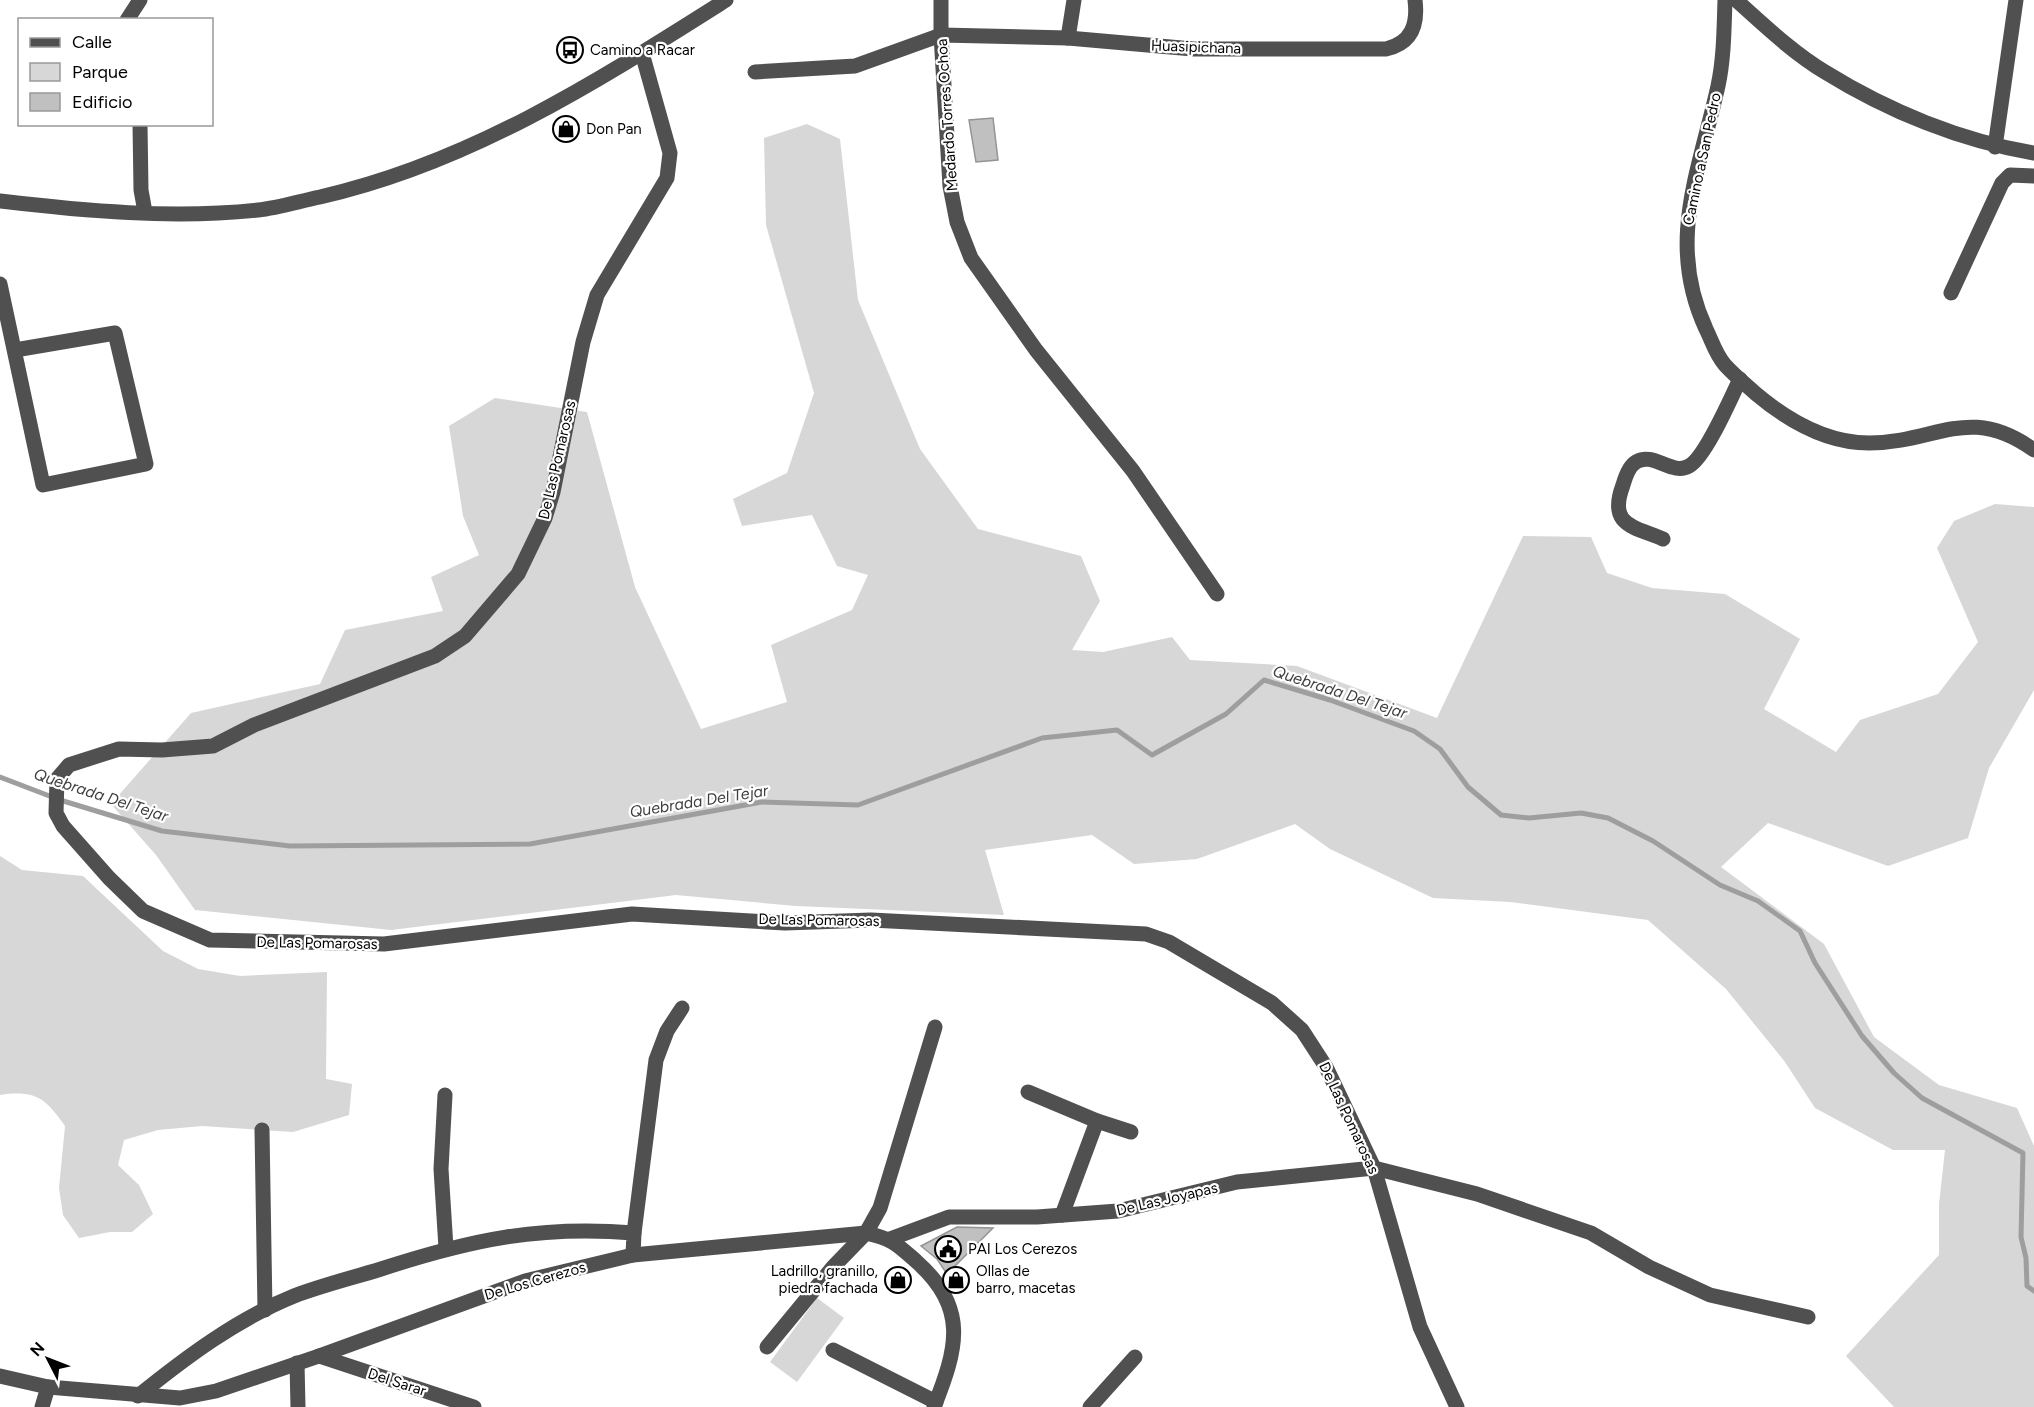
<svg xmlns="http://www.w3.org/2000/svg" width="2034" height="1407" font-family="Figtree,sans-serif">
<rect width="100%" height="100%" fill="#fff"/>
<g fill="#d7d7d7">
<path d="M807 124 840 139 858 300 920 449 978 529 1081 556 1100 601 1072 650 1103 652 1172 637 1190 660 1297 666 1437 718 1523 536 1591 537 1607 573 1652 588 1725 594 1800 639 1764 709 1836 752 1860 720 1938 694 1978 642 1937 548 1954 521 1995 504 2034 507V690L1989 768 1968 838 1888 866 1768 823 1721 867 1824 944 1874 1037 1939 1085 2017 1108 2034 1146V1407H1894L1846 1356 1939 1255V1204L1945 1150H1893L1815 1108 1785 1062 1726 989 1648 920 1510 902 1433 898 1330 849 1295 824 1197 859 1134 864 1092 835 985 850 1004 915 796 906 676 895 391 930 195 910 156 855 111 804 191 713 320 684 345 630 443 611 431 577 479 555 463 516 449 426 495 398 587 412 635 587 701 729 787 702 771 645 852 610 868 575 837 566 812 515 742 526 733 499 787 473 814 393 766 225 764 138Z"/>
<path d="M0 856 22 870 83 876 163 951 198 969 240 976 327 972 326 1079 352 1084 349 1115 293 1132 202 1126 158 1130 124 1140 118 1165 139 1185 153 1214 132 1232H110L79 1238 63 1215 59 1188 65 1126C45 1098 36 1090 0 1095Z"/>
<path d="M817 1298 844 1318 797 1382 770 1362Z"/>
</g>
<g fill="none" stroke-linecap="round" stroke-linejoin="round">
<path stroke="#9e9e9e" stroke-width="5" d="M0 777 60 800 162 831 290 846 530 844 762 802 858 805 1042 738 1117 730 1152 755 1226 714 1264 680 1330 700 1414 731 1440 749 1468 787 1501 815 1529 818 1581 813 1608 818 1653 841 1720 885 1758 901 1800 931 1815 963 1862 1036 1894 1073 1922 1098 2023 1153 2021 1237 2026 1258 2027 1286 2034 1291"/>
</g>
<g fill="#c0c0c0" stroke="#949494" stroke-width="1.5">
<path d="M993 118 998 160 976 162 969 120Z"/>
<path d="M957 1227 993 1228 947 1274 937 1259 921 1246Z"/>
</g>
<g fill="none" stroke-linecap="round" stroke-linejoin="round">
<g stroke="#505050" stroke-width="15">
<path d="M941 0V35L950 186 957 222 971 258 1036 350 1133 471 1217 594"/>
<path d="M1725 0C1724 29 1724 58 1718 86 1699 172 1666 243 1706 329 1712 341 1716 355 1725 365 1734 375 1745 384 1755 393 1787 420 1827 443 1869 443 1937 443 1968 403 2034 450"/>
<path d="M1736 0C1764 25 1793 53 1825 72 1888 111 1961 141 2034 153"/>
<path d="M127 20 140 0"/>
<path d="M1068 38 1074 0"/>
<path d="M642 53 670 153 667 178 597 295 583 342 553 492 545 518 518 574 465 636 435 656 254 725 213 746 162 750 119 749 69 765 57 779 56 813 63 826 109 878 143 911 210 940 384 944 632 914 785 923 871 920 1146 934 1169 942 1272 1003 1302 1030 1326 1067 1374 1168 1420 1327 1457 1407"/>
<path d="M755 72 855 66 941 35 1068 38 1193 49H1386C1412 43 1418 24 1415 0"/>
<path d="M140 124 141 190 145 212"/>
<path d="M1995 147 2016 0"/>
<path d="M0 201C84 211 173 219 258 210 279 208 300 201 320 197 470 163 598 81 726 0"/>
<path d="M0 284 43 485 146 464 115 333 15 350"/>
<path d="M1951 293 2002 183 2010 175 2034 176"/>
<path d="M1663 539C1632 526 1608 525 1623 485 1625 478 1629 466 1636 462 1653 451 1672 476 1689 466 1705 458 1731 398 1740 379"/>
<path d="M1028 1092 1097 1121 1131 1132"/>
<path d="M445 1095 441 1169 446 1248"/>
<path d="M262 1130 265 1310"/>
<path d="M1062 1215 1097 1121"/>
<path d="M634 1233 656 1060 667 1031 682 1008"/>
<path d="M890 1239 949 1217H1037L1118 1211 1237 1182 1374 1168 1477 1194 1591 1233 1649 1267 1710 1295 1808 1317"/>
<path d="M767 1347 833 1267 866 1233 880 1208 935 1027"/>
<path d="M833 1350 936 1402"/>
<path d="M319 1356 474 1407"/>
<path d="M297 1363 298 1407"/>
<path d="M0 1376 48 1387 180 1398 216 1391 319 1356 525 1281 633 1255 866 1233C893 1239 897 1244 917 1262 969 1308 957 1349 934 1407"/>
<path d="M138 1396C185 1358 237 1319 294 1296 323 1285 352 1278 381 1269 470 1240 540 1225 634 1233L633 1255"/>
<path d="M42 1407 48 1387"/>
<path d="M1090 1407 1135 1357"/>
</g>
</g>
<defs>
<symbol id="bus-ring" viewBox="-11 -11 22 22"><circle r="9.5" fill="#fff" stroke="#000" stroke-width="1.5"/><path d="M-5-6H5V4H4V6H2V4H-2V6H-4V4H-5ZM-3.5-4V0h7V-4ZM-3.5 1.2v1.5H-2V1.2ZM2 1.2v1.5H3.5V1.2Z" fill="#000"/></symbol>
<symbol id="shop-ring" viewBox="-11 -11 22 22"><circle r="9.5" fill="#fff" stroke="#000" stroke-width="1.5"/><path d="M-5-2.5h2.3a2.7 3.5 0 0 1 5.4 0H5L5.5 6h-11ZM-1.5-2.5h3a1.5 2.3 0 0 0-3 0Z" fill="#000"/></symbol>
<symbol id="civic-ring" viewBox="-11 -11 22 22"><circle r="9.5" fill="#fff" stroke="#000" stroke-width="1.5"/><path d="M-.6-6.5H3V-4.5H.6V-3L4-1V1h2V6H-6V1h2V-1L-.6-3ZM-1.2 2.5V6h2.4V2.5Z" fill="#000"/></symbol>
</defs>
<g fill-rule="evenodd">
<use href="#bus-ring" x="555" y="35" width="30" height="30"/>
<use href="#shop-ring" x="551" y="114" width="30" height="30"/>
<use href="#civic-ring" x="933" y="1234" width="30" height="30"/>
<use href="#shop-ring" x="883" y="1265" width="30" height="30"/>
<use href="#shop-ring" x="941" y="1265" width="30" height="30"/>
</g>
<g text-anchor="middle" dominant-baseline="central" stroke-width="4.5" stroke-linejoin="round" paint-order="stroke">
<g font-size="15" fill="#000" stroke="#fff">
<text transform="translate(1196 47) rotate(2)">Huasipichana</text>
<text transform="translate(947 115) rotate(-94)">Medardo Torres Ochoa</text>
<text transform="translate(1702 159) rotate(-78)">Camino a San Pedro</text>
<text transform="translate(557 460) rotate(-77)">De Las Pomarosas</text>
<text transform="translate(819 920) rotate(1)">De Las Pomarosas</text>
<text transform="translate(317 943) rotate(1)">De Las Pomarosas</text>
<text transform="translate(1349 1118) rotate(65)">De Las Pomarosas</text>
<text transform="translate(1167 1199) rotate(-13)">De Las Joyapas</text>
<text transform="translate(535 1281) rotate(-16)">De Los Cerezos</text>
<text transform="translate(397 1382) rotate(18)">Del Sarar</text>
</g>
<g font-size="15" fill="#000" stroke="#fff" text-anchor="start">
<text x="590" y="50">Camino a Racar</text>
<text x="586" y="129">Don Pan</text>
<text x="968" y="1249">PAI Los Cerezos</text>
<text x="878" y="1271" text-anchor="end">Ladrillo, granillo,<tspan x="878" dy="17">piedra fachada</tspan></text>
<text x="976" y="1271">Ollas de<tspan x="976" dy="17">barro, macetas</tspan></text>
</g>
<g font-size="16" font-style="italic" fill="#3f3f3f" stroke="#fff">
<text transform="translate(1340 692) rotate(18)">Quebrada Del Tejar</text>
<text transform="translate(101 795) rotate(18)">Quebrada Del Tejar</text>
<text transform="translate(699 801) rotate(-9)">Quebrada Del Tejar</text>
</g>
</g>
<rect x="18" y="18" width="195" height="108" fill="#ffffff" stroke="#999999" stroke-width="1.5"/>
<rect x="30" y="38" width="30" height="9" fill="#505050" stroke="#999999" stroke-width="1.5"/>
<text x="72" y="48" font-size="18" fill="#000000">Calle</text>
<rect x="30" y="63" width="30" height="18" fill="#d7d7d7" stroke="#999999" stroke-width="1.5"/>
<text x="72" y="78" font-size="18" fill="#000000">Parque</text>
<rect x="30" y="93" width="30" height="18" fill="#c0c0c0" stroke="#999999" stroke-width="1.5"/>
<text x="72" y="108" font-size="18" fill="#000000">Edificio</text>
<g transform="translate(48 1359) rotate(312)" stroke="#ffffff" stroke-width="4.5" paint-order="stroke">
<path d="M0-4.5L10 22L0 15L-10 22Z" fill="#000000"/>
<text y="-9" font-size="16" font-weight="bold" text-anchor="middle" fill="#000000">N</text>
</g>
</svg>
